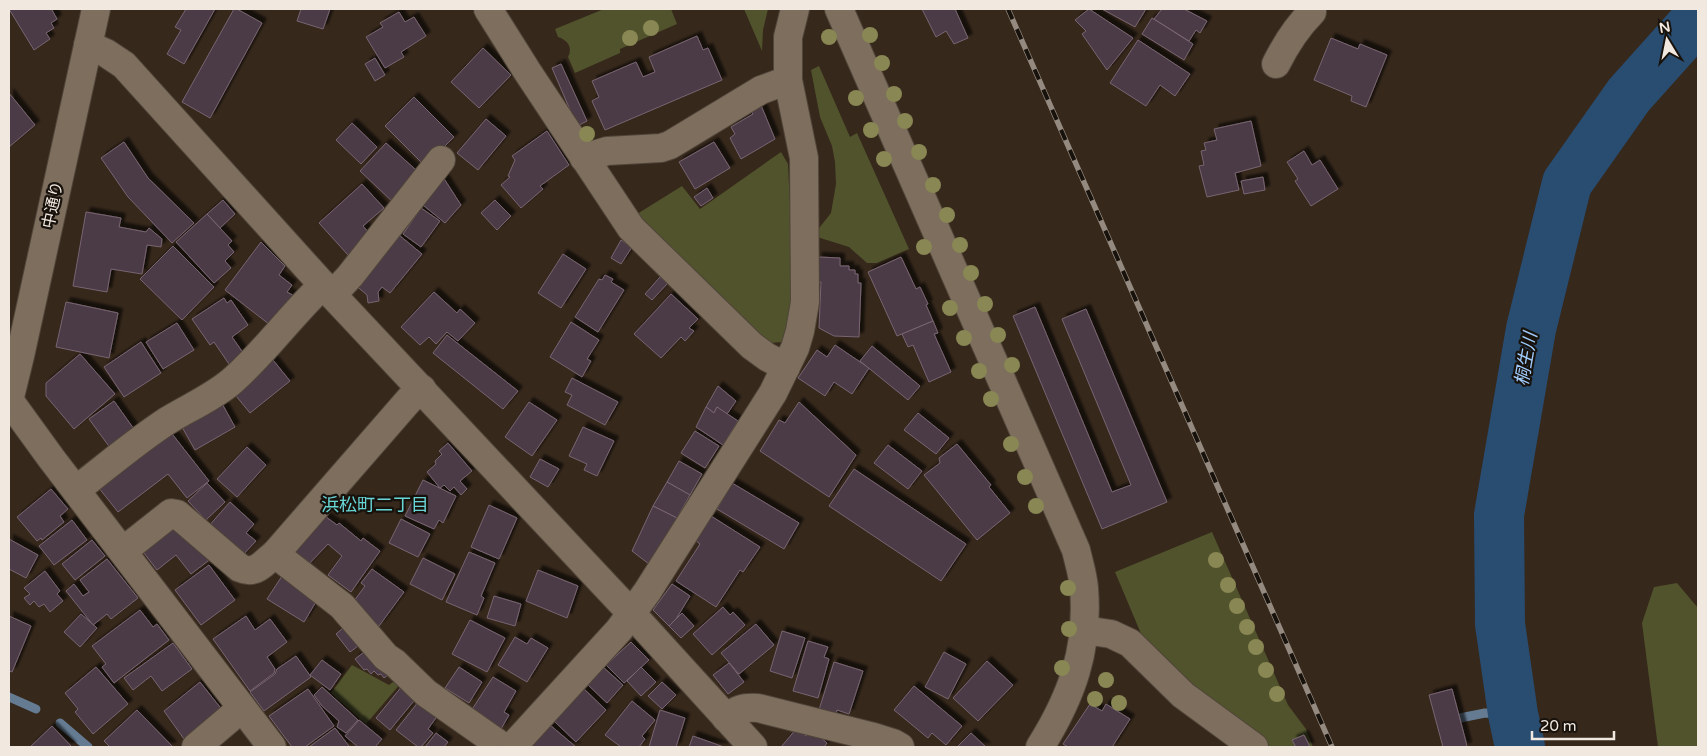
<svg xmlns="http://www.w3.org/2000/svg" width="1707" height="756" font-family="'Varela Round','Noto Sans JP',sans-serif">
<defs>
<filter id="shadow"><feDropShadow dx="4.5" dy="-4.5" stdDeviation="1" flood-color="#0009"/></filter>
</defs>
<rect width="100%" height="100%" fill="#36281b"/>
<g fill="#50532c">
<path d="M604 9 609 10 613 9H671L677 24 620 49V53L575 73 568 57C573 48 568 40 558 37L555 29Z"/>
<path d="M744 9H768L763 30 762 51Z"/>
<path d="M819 66 850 137 857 133 909 249 877 263H867L849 247 817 237 816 232 831 213 836 184 835 162 832 146 820 117 811 70Z"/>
<path d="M781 152 788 164 794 289 786 342 766 343 637 222V214L682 186 700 209Z"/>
<path d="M1212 532 1288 705 1306 729 1313 747H1270L1183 682 1142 636 1115 572Z"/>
<path d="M1677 583 1698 608V747H1658L1642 623 1654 587Z"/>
<path d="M352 665 389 685 397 679 401 683 366 724 331 693Z"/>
</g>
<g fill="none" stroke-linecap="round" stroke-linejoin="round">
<g stroke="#657b92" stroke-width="9">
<path d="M9 697 36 709"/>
<path d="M1460 718 1485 713 1513 714"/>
<path d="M60 723 88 747"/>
</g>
<path stroke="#294c71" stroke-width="50" d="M1520 747 1513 714 1500 624 1499 515 1531 329 1567 183 1629 95 1698 18"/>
</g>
<g fill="#4b3a46" stroke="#786572" filter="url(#shadow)">
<path d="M9 9H53L52 10 57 19 51 23 54 28 46 33 50 39 34 50Z"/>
<path d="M186 9H215L184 64 167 54 181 30 175 27Z"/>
<path d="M234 9H237L262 23 210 118 182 102Z"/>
<path d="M301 9H330L323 29 297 21Z"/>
<path d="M922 9H955L968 38 954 44 946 31 936 37Z"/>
<path d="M1089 9 1133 38 1107 70 1082 34 1086 31 1075 20Z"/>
<path d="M1102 9H1146L1135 27Z"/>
<path d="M1162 9H1184L1207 21 1200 33 1196 30 1189 41 1154 19Z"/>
<path d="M399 12 405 22 414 17 426 36 401 52 404 57 385 68 366 37 383 27 380 23Z"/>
<path d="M1152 18 1193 44 1184 60 1142 34Z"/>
<path d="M697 36 703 50 708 48 722 80 605 130 592 101 599 97 592 81 636 62 643 77 655 72 649 57Z"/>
<path d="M1331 38 1358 49 1360 44 1387 55 1366 107 1351 101 1352 96 1314 80Z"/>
<path d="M1138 40 1190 74 1175 96 1160 85 1146 106 1110 83Z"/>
<path d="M483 48 511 75 479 108 451 82Z"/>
<path d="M375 58 385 75 375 81 365 64Z"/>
<path d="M561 64 587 121 577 126 552 68Z"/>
<path d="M9 93 35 125 9 147Z"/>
<path d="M414 97 454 137 425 166 385 126Z"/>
<path d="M760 103 775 139 741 159 730 138 735 134 731 127 753 114 749 109Z"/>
<path d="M486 119 506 136 478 170 457 153Z"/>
<path d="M1251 121 1261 166 1235 173 1239 190 1207 197 1199 166 1204 165 1201 151 1206 150 1204 143 1217 140 1214 129Z"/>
<path d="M352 123 377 147 361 164 336 140Z"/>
<path d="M547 131 569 165 540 186 543 189 521 208 501 185 510 177 508 176 515 160 512 156Z"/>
<path d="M124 142 148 178 194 223 172 243 128 197 101 158Z"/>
<path d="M714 142 730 168 695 189 679 162Z"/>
<path d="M386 143 416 170 395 204 360 171Z"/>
<path d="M1304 151 1312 165 1320 160 1338 189 1311 206 1295 181 1298 179 1287 162Z"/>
<path d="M441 174 461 205 445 223 418 201Z"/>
<path d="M1263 177 1265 190 1244 194 1241 181Z"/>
<path d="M362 184 384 208 363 226 370 234 348 255 319 223Z"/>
<path d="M707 188 713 198 701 206 694 197Z"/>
<path d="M223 200 235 214 220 228 207 214Z"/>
<path d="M495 200 511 216 497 230 481 213Z"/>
<path d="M421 208 440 221 421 247 403 234Z"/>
<path d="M86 212 121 218 119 227 146 232 149 228 162 239 161 247 147 245 142 274 111 269 107 292 73 286Z"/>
<path d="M207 214 232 241 228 245 234 252 225 261 231 268 214 283 176 242Z"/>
<path d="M394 231 422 254 390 293 382 287 378 292 379 301 368 303 367 295 353 283Z"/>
<path d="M621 240 632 247 621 264 611 258Z"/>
<path d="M261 242 285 266 279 275 292 285 287 292 298 298 274 328 225 290Z"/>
<path d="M173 246 214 287 182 320 140 279Z"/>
<path d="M563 254 586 269 561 308 538 293Z"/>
<path d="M818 257 840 258V266H849V270H855V274H858V283H861L859 337 834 336 819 328 821 282H817Z"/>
<path d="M901 257 916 289 920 287 928 304 926 305 933 321 897 336 868 272Z"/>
<path d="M605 275 613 279 611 282 624 290 598 332 575 317 599 279 602 280Z"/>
<path d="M660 277 668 283 652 300 645 294Z"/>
<path d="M434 292 457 313 460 309 475 323 458 341 447 332 436 344 429 337 420 345 401 327Z"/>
<path d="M671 294 698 319 689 328 694 331 685 341 681 337 661 358 634 334Z"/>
<path d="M224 298 227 303 231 300 248 325 232 337 246 357 231 367 214 342 210 345 192 319Z"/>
<path d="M66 302 118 313 109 358 56 347Z"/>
<path d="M1035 307 1112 492 1131 485 1062 319 1086 309 1167 502 1102 529 1013 316Z"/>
<path d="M933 321 938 333 934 334 951 372 929 382 913 345 908 347 902 334Z"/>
<path d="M571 322 599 340 587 359 591 361 582 377 550 357Z"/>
<path d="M177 323 194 350 163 369 146 342Z"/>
<path d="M447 335 518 391 503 409 433 353Z"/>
<path d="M141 342 161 373 124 397 104 367Z"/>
<path d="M835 345 869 368 852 394 834 382 825 396 798 378 817 350 827 357Z"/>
<path d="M872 346 920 386 908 400 860 361Z"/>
<path d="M80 354 115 394 74 429 46 396V383Z"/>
<path d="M269 355 290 381 250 413 232 391Z"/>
<path d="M572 378 618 402 605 425 567 405 572 395 565 392Z"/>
<path d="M718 386 736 401 727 414 717 407 714 413 706 407Z"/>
<path d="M220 400 235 427 195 450 182 427Z"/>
<path d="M114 401 136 432 111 449 89 419Z"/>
<path d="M529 402 557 420 532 456 505 437Z"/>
<path d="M799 402 856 455 829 497 760 451 779 420 785 423Z"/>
<path d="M706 407 714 413 717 407 738 421 723 445 696 427Z"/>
<path d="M918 413 949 438 936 454 904 430Z"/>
<path d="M583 427 614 441 597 476 584 470 587 464 569 456Z"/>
<path d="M169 430 209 481 187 498 168 474 118 512 95 483Z"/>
<path d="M695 431 719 446 705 468 681 453Z"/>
<path d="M448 443 472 471 460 481 467 489 461 495 454 487 450 491 444 485 440 488 427 472 436 464 435 461 442 454 439 451Z"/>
<path d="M957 444 991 485 989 487 1010 513 977 540 924 475 940 463 939 458Z"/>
<path d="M888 445 922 471 908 489 874 463Z"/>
<path d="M247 447 266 465 237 497 217 479Z"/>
<path d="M540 459 559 469 548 487 530 477Z"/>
<path d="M679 461 702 474 690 495 667 482Z"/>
<path d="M854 469 966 544 941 581 829 506Z"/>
<path d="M423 480 456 496 443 523 439 520 434 529 405 516Z"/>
<path d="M667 482 690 495 677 518 653 506Z"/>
<path d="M207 483 225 502 206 520 188 501Z"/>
<path d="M732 483 799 523 784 549 717 509Z"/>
<path d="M51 489 68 509 60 516 64 522 42 540 41 538 37 541 17 517Z"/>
<path d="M230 502 254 524 246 533 256 541 240 558 207 528Z"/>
<path d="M489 505 517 518 499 559 471 547Z"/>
<path d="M653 506 677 518 649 564 632 551Z"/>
<path d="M318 511 337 525 339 523 361 541 363 538 380 551 351 592 328 575 342 556 328 544 307 566 288 547Z"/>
<path d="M711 516 760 547 743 572 740 570 716 607 676 581 700 544 695 540Z"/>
<path d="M174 518 217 554 191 574 176 555 157 570 141 549Z"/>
<path d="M401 519 430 534 418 557 389 543Z"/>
<path d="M72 520 87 540 54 565 39 546Z"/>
<path d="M9 539 38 555 26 578 9 569Z"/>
<path d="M92 540 105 556 75 580 62 564Z"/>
<path d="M469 552 495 563 481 596 484 598 477 615 446 602Z"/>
<path d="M423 558 455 574 442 600 410 584Z"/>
<path d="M107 559 138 598 111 619 107 614 93 625 66 591 74 584 83 596 89 592 80 580Z"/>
<path d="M209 565 235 600 201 625 175 590Z"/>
<path d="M372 569 404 592 379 626 351 605 365 586 361 583Z"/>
<path d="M538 570 578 586 567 618 526 601Z"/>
<path d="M45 571 60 591 57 594 63 601 50 612 44 604 39 607 34 601 30 605 24 598 30 594 24 588Z"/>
<path d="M282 576 317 600 304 622 267 599Z"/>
<path d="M672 584 690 596 676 619 669 626 653 610Z"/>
<path d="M494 596 521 604 515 626 487 618Z"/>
<path d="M723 607 730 615 733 612 745 625 712 655 693 634Z"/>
<path d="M140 610 153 627 157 624 169 640 114 683 102 667 106 664 92 646Z"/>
<path d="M682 613 694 626 681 638 669 626Z"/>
<path d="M81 614 97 628 80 647 64 632Z"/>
<path d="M9 616 31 626 12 672 9 671Z"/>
<path d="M246 616 255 630 270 619 287 642 267 657 275 669 274 673 250 691 213 639Z"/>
<path d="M470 620 505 638 487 672 452 654Z"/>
<path d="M350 622 365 641 350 652 336 634Z"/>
<path d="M756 624 774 645 739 674 721 653Z"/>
<path d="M782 631 805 638 792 678 770 671Z"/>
<path d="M515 637 527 644 531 638 548 648 527 682 498 665Z"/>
<path d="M808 641 828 647 824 657 829 659 818 698 793 691Z"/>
<path d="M631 642 649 660 624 683 606 665Z"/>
<path d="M173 643 192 669 162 691 151 676 133 690 124 678Z"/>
<path d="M372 646 392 672 384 678 381 674 378 675 374 671 371 674 367 669 364 670 355 659Z"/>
<path d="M944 652 966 664 948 699 925 687Z"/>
<path d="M296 656 311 677 264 711 250 692 275 674 277 669Z"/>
<path d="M322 660 341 674 330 690 310 675Z"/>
<path d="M987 661 1013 685 978 721 953 698Z"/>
<path d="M834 662 863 671 849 714 837 710 835 718 818 713Z"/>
<path d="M729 663 744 682 728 694 713 675Z"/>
<path d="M96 667 128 704 93 734 75 712 78 709 65 693Z"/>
<path d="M459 667 482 682 469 703 445 688Z"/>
<path d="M603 667 623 685 607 703 587 684Z"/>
<path d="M641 667 656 682 641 696 627 681Z"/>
<path d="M493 677 516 691 504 712 509 715 501 729 471 711Z"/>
<path d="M200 682 223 711 184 739 164 711Z"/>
<path d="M662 682 676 695 662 709 648 696Z"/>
<path d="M403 685 418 696 390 730 376 718Z"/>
<path d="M914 686 962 726 946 745 932 733 928 738 894 710Z"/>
<path d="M322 687 358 720 346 733 337 727 339 721 322 706 314 695Z"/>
<path d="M308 689 334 726 305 747H292L269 716Z"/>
<path d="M584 689 606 710 576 742 554 721Z"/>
<path d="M1452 689 1466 742 1467 747H1443L1429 695Z"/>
<path d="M419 701 438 715 428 729 433 733 421 747H418L396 730Z"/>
<path d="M632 701 655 720 642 736 645 739 639 747H621L605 735Z"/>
<path d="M1090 704 1102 711 1106 704 1130 719 1112 747H1068L1063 744Z"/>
<path d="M137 710 172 746 170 747H110L104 741Z"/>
<path d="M660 710 685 718 676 747H649Z"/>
<path d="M359 720 382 739 375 747H358L345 736Z"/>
<path d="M550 725 576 747H531Z"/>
<path d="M52 726 72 747H30Z"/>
<path d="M335 728 349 746 348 747H309Z"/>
<path d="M797 728 806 736 811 729 827 743 824 747H781Z"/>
<path d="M436 733 448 742 444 747H425Z"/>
<path d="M971 733 986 747H957Z"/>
<path d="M1304 735 1310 747H1296L1292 740Z"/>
<path d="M693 736 724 747H689Z"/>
</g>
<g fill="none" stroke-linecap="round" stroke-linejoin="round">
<defs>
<g id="minor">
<path d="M488 9 527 71 631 228 752 346 767 357 786 367"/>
<path d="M839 9 1076 550C1079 563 1083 575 1084 588 1089 649 1072 696 1040 747"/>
<path d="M88 45 106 53 124 65 323 285 632 614 753 747"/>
<path d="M1276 64C1286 44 1296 28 1312 12V9"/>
<path d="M584 158 607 151 661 148 670 145 761 90 788 80"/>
<path d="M333 294 350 276 441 160"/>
<path d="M9 400 51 458 272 747"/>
<path d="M9 401 20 356 96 9"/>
<path d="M76 490C106 467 135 442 167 421 188 408 212 398 232 381 265 352 291 315 323 285"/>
<path d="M123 551 171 513 177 514 240 568C256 575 262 564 275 554L409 400 422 389"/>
<path d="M275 554 342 606 386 657 395 663 426 693 503 747"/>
<path d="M1084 630 1111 634 1130 643 1183 695 1254 747"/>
<path d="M726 718C737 709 743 707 758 708L874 737 893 743 900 747"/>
<path d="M196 747 242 708"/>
<path d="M512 747 619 630 647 592 773 393 795 348 800 331 805 302 804 158 788 80V37L795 9"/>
</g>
</defs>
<use href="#minor" stroke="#504539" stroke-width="30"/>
<use href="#minor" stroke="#7d6e5e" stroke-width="28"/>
<defs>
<path id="rail" d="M1008 9 1332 747"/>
</defs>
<use href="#rail" stroke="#958a7f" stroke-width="5.5"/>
<use href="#rail" stroke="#18120c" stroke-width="4" stroke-dasharray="11" stroke-linecap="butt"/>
</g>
<g fill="#898754">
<circle cx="651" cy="28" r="8"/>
<circle cx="870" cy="35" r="8"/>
<circle cx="829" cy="37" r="8"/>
<circle cx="630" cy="38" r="8"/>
<circle cx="882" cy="63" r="8"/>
<circle cx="894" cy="94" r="8"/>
<circle cx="856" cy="98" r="8"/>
<circle cx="905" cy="121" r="8"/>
<circle cx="871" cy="130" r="8"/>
<circle cx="587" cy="134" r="8"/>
<circle cx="919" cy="152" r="8"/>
<circle cx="884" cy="159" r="8"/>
<circle cx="933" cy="185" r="8"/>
<circle cx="947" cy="215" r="8"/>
<circle cx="960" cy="245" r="8"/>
<circle cx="924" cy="247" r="8"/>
<circle cx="971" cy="273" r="8"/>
<circle cx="985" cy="304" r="8"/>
<circle cx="950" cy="308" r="8"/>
<circle cx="998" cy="335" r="8"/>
<circle cx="964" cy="338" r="8"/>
<circle cx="1012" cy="365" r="8"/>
<circle cx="979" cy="371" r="8"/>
<circle cx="991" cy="399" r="8"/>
<circle cx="1011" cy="444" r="8"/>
<circle cx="1025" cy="477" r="8"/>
<circle cx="1036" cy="506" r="8"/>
<circle cx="1216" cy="560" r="8"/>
<circle cx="1228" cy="585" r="8"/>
<circle cx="1068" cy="588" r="8"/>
<circle cx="1237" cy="606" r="8"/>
<circle cx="1247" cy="627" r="8"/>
<circle cx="1069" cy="629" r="8"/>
<circle cx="1256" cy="647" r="8"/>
<circle cx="1062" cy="668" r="8"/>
<circle cx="1266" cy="670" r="8"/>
<circle cx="1106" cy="680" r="8"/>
<circle cx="1277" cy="694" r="8"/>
<circle cx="1095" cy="699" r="8"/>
<circle cx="1119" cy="703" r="8"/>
</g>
<g text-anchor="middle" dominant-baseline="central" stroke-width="4.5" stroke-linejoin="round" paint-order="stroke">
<g font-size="16" fill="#f1e8df" stroke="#18120c">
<text transform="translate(53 205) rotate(-78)">中通り</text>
</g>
<g font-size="18" font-style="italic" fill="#a0ccfe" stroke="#18120c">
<text transform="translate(1526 359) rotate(-80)">桐生川</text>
</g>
<g font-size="18" fill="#68d5d7" stroke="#18120c">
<text x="375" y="505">浜松町二丁目</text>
</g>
</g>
<rect width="1707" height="756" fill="none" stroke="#f1e8df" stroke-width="20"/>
<g transform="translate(1667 40) rotate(350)" stroke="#18120c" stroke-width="4" paint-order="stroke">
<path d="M0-4L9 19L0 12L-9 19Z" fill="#f1e8df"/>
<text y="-8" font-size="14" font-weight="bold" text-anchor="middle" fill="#f1e8df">N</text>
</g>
<path d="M1532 731v8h82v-8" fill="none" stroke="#f1e8df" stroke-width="2.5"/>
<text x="1540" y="731" font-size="15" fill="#f1e8df" stroke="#18120c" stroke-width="4" paint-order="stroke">20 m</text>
</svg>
